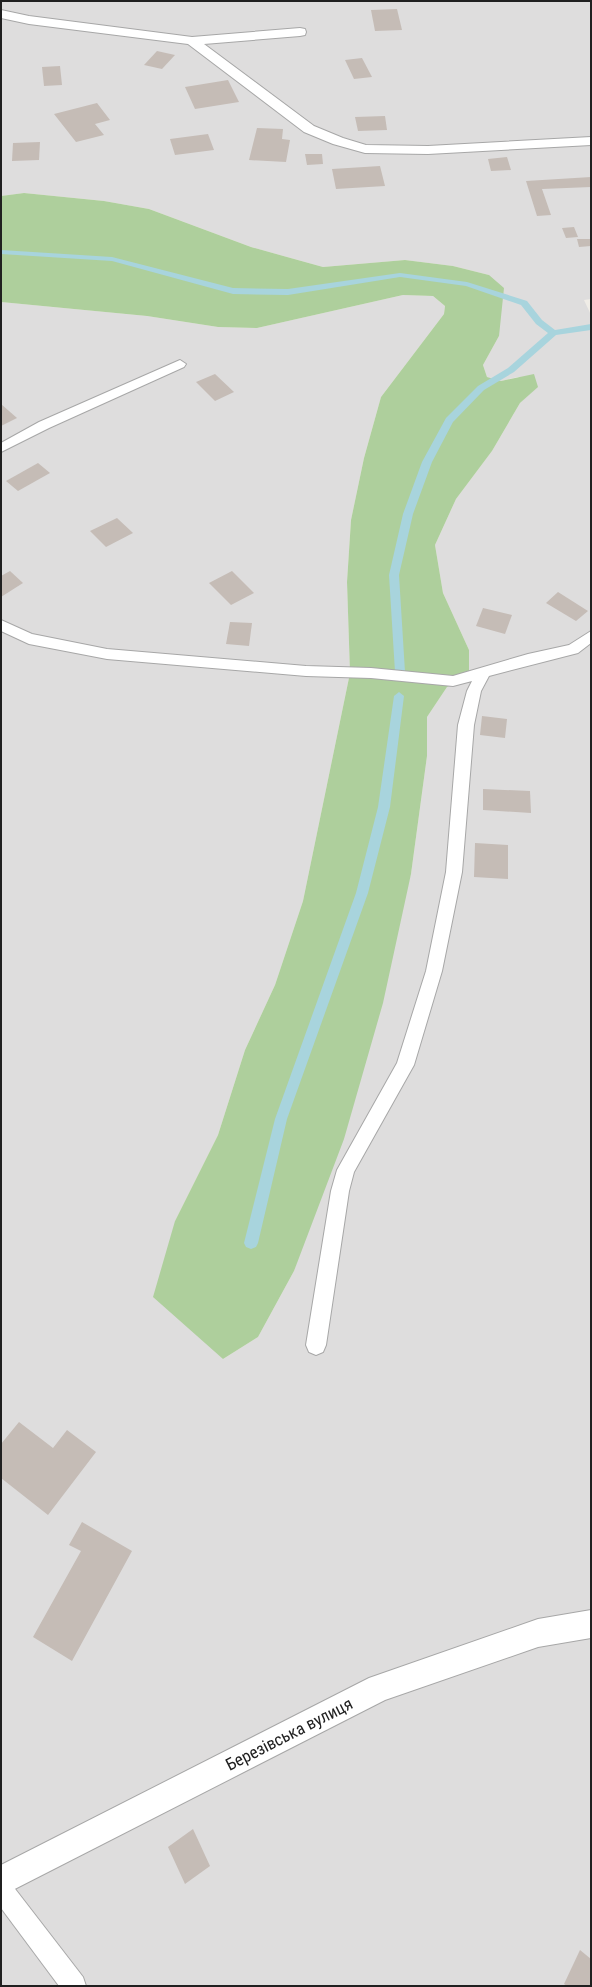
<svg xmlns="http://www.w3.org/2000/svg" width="592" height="1987" font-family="'Roboto Condensed',sans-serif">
<rect width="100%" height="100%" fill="#f0ede7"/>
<path fill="#dedddd" d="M1 1H591V299L584 300 591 315V1986H1V302L147 316 218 327 257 328 403 295 433 296 445 306 444 314 381 397 364 458 351 520 347 582 350 673 303 901 275 985 245 1050 218 1135 175 1221 223 1359 258 1337 294 1271 411 874 427 756V717L447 687 469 674V650L443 593 435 545 456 499 492 451 520 403 537 387 518 377 501 381 487 377 483 365 499 336 489 275 453 266 405 260 323 267 251 247 149 209 104 201 24 193 1 196Z"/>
<path fill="#aecf9c" d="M24 193 104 201 149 209 251 247 323 267 405 260 453 266 489 275 504 288 499 336 483 365 487 377 501 381 534 374 538 387 520 403 492 451 456 499 435 545 443 593 469 650V675L447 687 427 717V756L411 874 383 1003 344 1139 294 1271 258 1337 223 1359 153 1297 175 1221 218 1135 245 1050 275 985 303 901 350 673 347 582 351 520 364 458 381 397 444 314 445 306 433 296 403 295 257 328 218 327 147 316 1 302V196Z"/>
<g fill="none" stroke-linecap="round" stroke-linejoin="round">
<g fill="#a8d4dd" fill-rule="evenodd">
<path d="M1 250 112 257 233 288 288 289 400 273 467 282 527 301 542 320 555 330 591 324V330L556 335 514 372 484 390 453 422 432 462 413 514 399 575 405 672 400 676 395 672 389 575 403 514 422 462 446 418 478 386 508 368 548 333 536 324 521 305 466 286 400 277 288 295 233 294 112 261 1 254Z"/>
<path d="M399 692 404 696 390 807 368 893 287 1119 258 1243 256 1247 251 1249 246 1247 244 1243 275 1119 356 893 378 807 394 696Z"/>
</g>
</g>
<g fill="#c5bcb6">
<path d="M397 9 402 30 375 31 371 10Z"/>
<path d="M157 51 175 55 162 69 144 65Z"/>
<path d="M362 58 372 77 354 79 345 60Z"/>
<path d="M60 66 62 85 44 86 42 67Z"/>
<path d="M228 80 239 102 195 109 185 87Z"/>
<path d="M97 103 110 120 95 124 104 135 76 142 54 114Z"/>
<path d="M385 116 387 130 358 131 355 117Z"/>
<path d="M257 128 283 129 282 139 290 140 286 162 249 160Z"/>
<path d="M208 134 214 150 175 155 170 139Z"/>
<path d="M40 142 39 160 12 161 13 143Z"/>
<path d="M305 154H322L323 164 307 165Z"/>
<path d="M507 157 511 170 491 171 488 159Z"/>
<path d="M380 166 385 186 336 189 332 169Z"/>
<path d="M591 177V187L542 189 551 215 537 216 526 181Z"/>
<path d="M574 227 578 237 566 238 562 228Z"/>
<path d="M577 239H591V246L579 247Z"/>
<path d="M215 374 234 392 215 401 196 382Z"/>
<path d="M1 404 17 418 1 426Z"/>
<path d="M38 463 50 473 18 491 6 481Z"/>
<path d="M117 518 133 533 106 547 90 531Z"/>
<path d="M10 571 23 583 1 597V576Z"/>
<path d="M232 571 254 593 231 605 209 583Z"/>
<path d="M558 592 588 611 576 621 546 603Z"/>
<path d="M483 608 512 615 505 634 476 626Z"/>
<path d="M230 622 252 623 249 646 226 644Z"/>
<path d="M482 716 507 719 505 738 480 735Z"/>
<path d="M483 789 530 791 531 813 483 810Z"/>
<path d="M475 843 508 845V879L474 877Z"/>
<path d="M19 1422 53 1448 67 1430 96 1452 48 1515 1 1478V1444Z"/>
<path d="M82 1522 132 1551 72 1661 33 1637 81 1551 69 1545Z"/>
<path d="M193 1829 210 1866 185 1884 168 1847Z"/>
<path d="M580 1950 591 1959V1986H567L564 1984Z"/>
</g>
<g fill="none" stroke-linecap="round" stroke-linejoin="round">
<defs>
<g id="service">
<path d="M180 360 186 364 184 367 49 428 1 452V443L39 422Z"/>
<path d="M1 620 32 634 107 649 306 666 371 668 453 676 528 654 569 645 591 631V643L578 653 489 676 481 691 474 725 462 872 442 971 414 1065 354 1172 349 1191 326 1345 323 1352 316 1355 309 1352 306 1345 331 1191 337 1170 397 1063 426 971 446 872 458 725 467 691 472 681 453 686 371 678 306 676 107 659 29 644 1 631Z"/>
<path d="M1 1877 9 1881 83 1977 86 1986H59L1 1908Z"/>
</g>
<g id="minor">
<path d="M1 10 29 16 192 37 300 28 305 29 306 32 305 35 300 36 204 44 314 126 343 138 366 145 428 146 591 137V145L428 154 365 153 333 144 304 132 188 44 29 24 1 18Z"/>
<path d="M591 1610V1638L538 1647 385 1700 1 1896V1865L369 1678 538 1619Z"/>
</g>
</defs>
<use href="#service" stroke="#a7a7a7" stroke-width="2"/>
<use href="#minor" stroke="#a7a7a7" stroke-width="2"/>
<use href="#service" fill="#fff" fill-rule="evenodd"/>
<use href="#minor" fill="#fff" fill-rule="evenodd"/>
</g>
<g text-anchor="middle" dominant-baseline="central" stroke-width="4" stroke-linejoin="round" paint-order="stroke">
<g font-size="17" fill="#202020" stroke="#fff">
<text transform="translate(289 1734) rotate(-27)">Березівська вулиця</text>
</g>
</g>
<rect width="592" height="1987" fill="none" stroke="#202020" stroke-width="4"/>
</svg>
